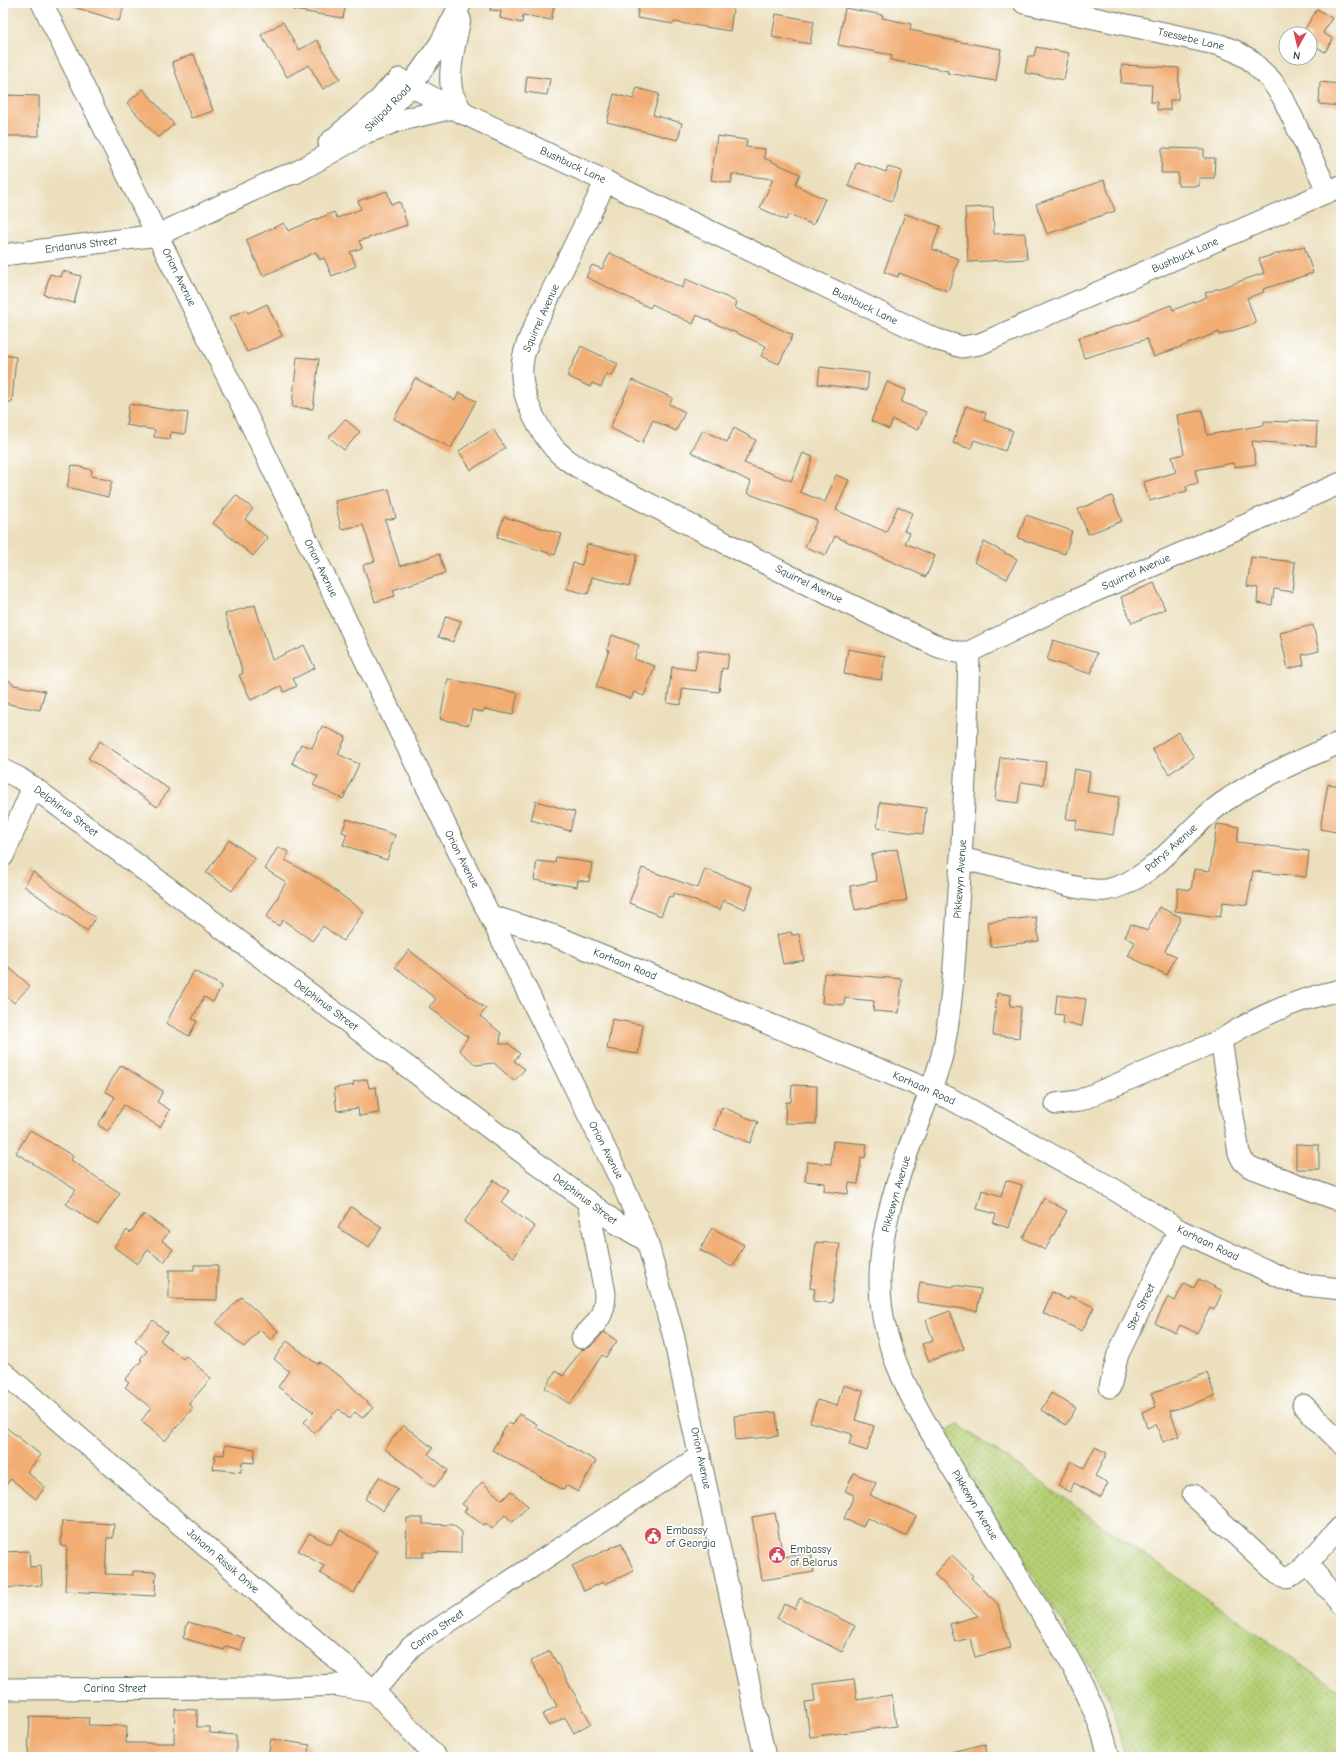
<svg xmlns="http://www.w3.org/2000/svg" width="1344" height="1760" font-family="'Comic Neue',sans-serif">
<defs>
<pattern id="grass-dots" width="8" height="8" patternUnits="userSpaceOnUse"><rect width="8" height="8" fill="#b6cf74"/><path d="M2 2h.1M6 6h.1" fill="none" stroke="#93a960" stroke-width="1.8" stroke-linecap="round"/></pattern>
</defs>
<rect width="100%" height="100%" fill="#fff"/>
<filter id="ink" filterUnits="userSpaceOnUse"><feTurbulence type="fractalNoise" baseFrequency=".025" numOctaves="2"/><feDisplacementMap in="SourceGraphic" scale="8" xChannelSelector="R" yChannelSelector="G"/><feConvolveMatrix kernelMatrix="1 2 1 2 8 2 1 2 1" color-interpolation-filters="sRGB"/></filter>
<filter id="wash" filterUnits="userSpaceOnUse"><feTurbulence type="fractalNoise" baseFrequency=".012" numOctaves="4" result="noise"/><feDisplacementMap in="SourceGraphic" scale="16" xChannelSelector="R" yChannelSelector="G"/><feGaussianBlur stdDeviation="0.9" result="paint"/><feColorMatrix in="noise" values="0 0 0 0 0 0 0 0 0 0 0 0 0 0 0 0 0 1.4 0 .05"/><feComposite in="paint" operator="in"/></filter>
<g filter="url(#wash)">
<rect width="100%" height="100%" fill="#ecdfbd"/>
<path fill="url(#grass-dots)" stroke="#6a8654" d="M959 1425 1341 1692V1757H1125L1110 1700 944 1432Z"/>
<g id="blocks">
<g fill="#f1ad73">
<path d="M72 3H125L119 21 71 6Z"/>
<path d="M294 3H346L343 18 293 10Z"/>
<path d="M491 3H539L554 6 551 20 523 15 522 23 500 18 501 11 490 10Z"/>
<path d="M639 3H734L730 31 674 22 673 24 637 18Z"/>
<path d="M845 8 883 15 882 18 911 24 910 30 944 37V39L1001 49 996 81 947 73 948 71 891 60 892 55 838 45Z"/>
<path d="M1317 9 1332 18 1323 33 1333 39 1325 52 1315 46 1310 55V34H1302Z"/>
<path d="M776 14 814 21 810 44 772 37Z"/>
<path d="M283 22 299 50 317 40 340 79 323 89 309 65 287 77 261 35Z"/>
<path d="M1036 47 1069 53 1064 80 1025 73 1028 56H1034Z"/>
<path d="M194 54 213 111 191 118 172 62Z"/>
<path d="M1122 65 1179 68 1178 100H1170V110H1157V102H1151L1152 85 1121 83Z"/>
<path d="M527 76 550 79 547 95 525 92Z"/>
<path d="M1320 82 1341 84V106L1319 104Z"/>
<path d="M637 88 659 94 653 115 682 123 678 140 607 122 614 94 633 99Z"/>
<path d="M143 89 174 124 158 138 127 103Z"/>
<path d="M3 95 39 96V136H3Z"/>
<path d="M717 136 747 140 746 147 765 149 764 158 800 174 795 185 825 199 813 225 789 214 786 220 760 208 773 179 732 174 731 183 711 180Z"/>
<path d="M1162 148 1204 149V158H1215L1214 178H1199V186H1178V173H1161Z"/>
<path d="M857 162 886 172 888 167 902 171 892 201 848 186Z"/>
<path d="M1104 180 1115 211 1047 234 1036 204Z"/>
<path d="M387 191 391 204 400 202 407 225 359 241 362 248 350 252 356 266 332 276 324 258 320 260 316 252 263 276 246 240 284 223 288 231 334 212 337 218 361 209 358 201Z"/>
<path d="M993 207 994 234 1025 233 1027 259 968 262 965 208Z"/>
<path d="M905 214 940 226 932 249 959 259 948 291 899 273 898 277 884 272Z"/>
<path d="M1304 246 1313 273 1263 289 1264 292 1247 298 1256 323 1220 335 1219 332 1154 357 1147 339 1084 358 1078 338 1140 319 1139 317 1171 305 1173 310 1207 297 1205 293 1264 273 1259 259Z"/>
<path d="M610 253 682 288 686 279 737 302 735 308 793 335 779 364 761 356 766 346 725 328 697 315 693 324 652 304 650 308 586 277 592 265 602 269Z"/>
<path d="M63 271 81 276 74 303 44 295 50 274 61 277Z"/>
<path d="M267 304 282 336 247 352 230 317 246 310 248 313Z"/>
<path d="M581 346 618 364 612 376 607 374 601 387 592 383 590 387 567 376Z"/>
<path d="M3 355 16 357 12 402H3Z"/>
<path d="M297 357 319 359 313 409 292 407Z"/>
<path d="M820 367 869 373 867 390 818 384Z"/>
<path d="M415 378 455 400 459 392 476 401 451 448 394 419Z"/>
<path d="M632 380 673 398 669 404 685 412 676 431 653 420 642 443 610 428Z"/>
<path d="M887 382 906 390 901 402 926 412 918 430 893 420 889 429 871 421Z"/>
<path d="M129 404 188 413 185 434 171 432 170 439 154 437 155 430 126 425Z"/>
<path d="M966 406 986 413 984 420 1013 431 1005 451 974 440 971 449 953 443Z"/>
<path d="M1203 410 1207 435 1264 425V421L1289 422V420L1317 422 1316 446 1252 441 1256 464 1234 467 1233 463 1195 470 1198 483 1186 486 1187 491 1149 501 1144 482 1176 472 1172 457 1184 454 1177 415Z"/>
<path d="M345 419 360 432 344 450 329 437Z"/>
<path d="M734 428 756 440 744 463 791 481 803 453 813 457 800 492 825 502 836 475 849 480 836 510 886 532 898 506 912 513 904 531 910 533 905 543 935 556 926 577 835 536 826 555 805 547 817 520 747 493 751 482 691 452 703 430 727 442Z"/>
<path d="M493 429 505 448 471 470 459 451Z"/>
<path d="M72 465 92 470 91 476 112 481 108 497 67 487Z"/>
<path d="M389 489 396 518 385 520 400 566 439 554 445 573 393 590 395 596 375 602 363 565 375 561 363 525 341 529 335 501Z"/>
<path d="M236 495 253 509 245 519 268 538 253 556 213 523Z"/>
<path d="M1112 496 1122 521 1088 534 1078 509Z"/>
<path d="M1026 515 1072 531 1065 554 1018 538Z"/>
<path d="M504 517 562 534 555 555 497 537Z"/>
<path d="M984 542 1017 559 1007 579 974 562Z"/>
<path d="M587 544 637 555 629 586 592 577 588 594 567 589 573 563 582 565Z"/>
<path d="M1251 557 1295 562 1292 592 1274 589 1272 605 1257 603 1258 588 1247 586Z"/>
<path d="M1154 583 1165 609 1132 623 1121 597Z"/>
<path d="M255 605 272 660 304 645 315 668 293 679 297 686 284 692 281 686 251 700 239 675 243 673 225 614Z"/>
<path d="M446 616 461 621 453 642 438 637Z"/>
<path d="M1313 625 1319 651 1302 655 1304 665 1288 669 1280 633Z"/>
<path d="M612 635 639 645 634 659 655 666 644 696 634 692 631 699 596 687 609 650 607 649Z"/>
<path d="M1053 640 1097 653 1091 674 1047 660Z"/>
<path d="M848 649 885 656 881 680 844 674Z"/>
<path d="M698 650 729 654 727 669 722 668 719 692 682 688 681 705 667 703 672 667 695 670Z"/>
<path d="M3 675 14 685 45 691 40 710 3 703Z"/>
<path d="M448 679 518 693 513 715 484 709 483 712 472 710 469 725 440 719Z"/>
<path d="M322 726 346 737 338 754 359 764 343 799 313 785 318 776 292 763 301 744 312 748Z"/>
<path d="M1178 732 1194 757 1169 774 1152 749Z"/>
<path d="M100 741 169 789 157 807 88 758Z"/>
<path d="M1000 757 1046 762 1043 785 1021 782 1018 803 995 800Z"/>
<path d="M1074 769 1090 772 1087 792 1119 797 1113 835 1075 829 1077 820 1066 819Z"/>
<path d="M1328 784 1341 786V833L1320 829Z"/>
<path d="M536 801 575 812 570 831 531 820Z"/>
<path d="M880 802 926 808 923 834 877 828Z"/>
<path d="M347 819 395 835 387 860 343 845 347 834 342 832Z"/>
<path d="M1217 824 1239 827 1237 842 1309 851 1306 877 1253 871 1247 905 1223 902 1220 917 1175 911 1178 888 1191 890 1194 869 1210 871Z"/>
<path d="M229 840 255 858 232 891 206 873Z"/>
<path d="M278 847 289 852 285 860 321 880 364 912 343 941 323 926 312 941 283 920 279 926 266 918 286 882 265 869Z"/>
<path d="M897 849 907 900 855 910 850 886 877 881 871 855Z"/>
<path d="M556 857 592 863 589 882 578 880 577 887 534 880 537 861 555 863Z"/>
<path d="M642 868 698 888 705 869 753 887 745 909 723 900 720 910 674 893 672 897 669 896 661 916 629 903Z"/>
<path d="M33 872 96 918 87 931 24 886Z"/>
<path d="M1159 907 1181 917 1165 951 1176 956 1167 975 1128 956 1135 942 1125 937 1131 924 1147 931Z"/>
<path d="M1036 917 1039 941 991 947 988 922Z"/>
<path d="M791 932 792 935 799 934 804 960 783 964 777 935Z"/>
<path d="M409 950 486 1009 480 1016 501 1033 500 1044H509L520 1054 514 1061 525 1069 514 1081 494 1063 476 1065 459 1050 468 1037 429 1007 436 999 395 967Z"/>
<path d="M3 962 30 986 14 1003 3 993Z"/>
<path d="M194 971 222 986 213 1002 204 997 192 1019 197 1021 189 1036 166 1023Z"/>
<path d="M824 973 902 979 899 1013 873 1011 874 1001 845 998 844 1005 822 1003Z"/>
<path d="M997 993 1011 995 1010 1006 1021 1007 1019 1038 993 1035Z"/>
<path d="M1057 995 1086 999 1082 1026 1063 1023 1064 1015 1055 1014Z"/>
<path d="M612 1019 643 1025 638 1054 607 1049Z"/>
<path d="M121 1065 163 1091 157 1102 170 1110 160 1127 124 1105 108 1131 98 1125 115 1097 105 1091Z"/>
<path d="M367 1079 369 1088 376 1087 379 1113 359 1116 358 1108 337 1111 334 1088 354 1085 353 1082Z"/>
<path d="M792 1085 817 1086 816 1124 785 1123 786 1102H791Z"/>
<path d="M722 1107 758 1122 750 1143 714 1129Z"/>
<path d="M30 1130 73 1156 71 1160 120 1193 98 1225 66 1204 76 1190 16 1153Z"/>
<path d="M833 1141 867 1144 865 1158 861 1157 858 1184 849 1183 848 1194 824 1191 825 1183 805 1181 807 1162 831 1164Z"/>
<path d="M1296 1144 1319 1145V1169H1296Z"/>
<path d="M494 1180 509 1191 501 1202 535 1227 514 1257 464 1222Z"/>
<path d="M1006 1180 1022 1185 1009 1228 993 1223 996 1214 977 1209 982 1190 1001 1196Z"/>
<path d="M1044 1198 1067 1211 1045 1250 1023 1238Z"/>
<path d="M351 1207 382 1227 369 1247 338 1228Z"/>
<path d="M144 1214 169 1232 162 1241 173 1249 164 1262 148 1250 137 1264 114 1247 127 1230 130 1233Z"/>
<path d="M712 1228 744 1245 732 1267 700 1250Z"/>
<path d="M816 1242 840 1244 832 1303 813 1301 815 1289 810 1288Z"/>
<path d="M194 1265H218L217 1300 169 1299V1270H194Z"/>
<path d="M1199 1279 1223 1291 1214 1310 1210 1308 1197 1333 1180 1325 1176 1333 1155 1323 1168 1297 1175 1301 1184 1283 1194 1288Z"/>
<path d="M920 1282 953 1287 954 1285 981 1289 977 1311 917 1302Z"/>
<path d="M1052 1292 1068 1300 1070 1296 1094 1307 1082 1331 1043 1313Z"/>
<path d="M241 1297 278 1331 271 1340 260 1330 244 1347 216 1323Z"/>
<path d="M950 1311 964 1349 929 1361 922 1344 933 1340 926 1320Z"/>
<path d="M153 1320 167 1332 160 1340 183 1359 186 1356 211 1378 189 1404 193 1408 165 1441 141 1421 151 1408 125 1387 129 1383 125 1380 142 1360 140 1359 147 1351 135 1340Z"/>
<path d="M604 1332 617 1341 606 1357 602 1355 570 1404 545 1388 556 1371 563 1376 581 1350 590 1347Z"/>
<path d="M287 1341 317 1364 319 1362 344 1379 373 1408 362 1418 355 1412 349 1419 339 1409 314 1433 304 1422 314 1412 278 1387 289 1371 274 1359Z"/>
<path d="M1207 1373 1215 1396 1170 1411 1179 1436 1163 1442 1156 1424 1147 1428 1142 1412 1156 1407 1151 1393Z"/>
<path d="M843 1385 863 1391 855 1420 874 1426 867 1451 849 1445 852 1434 810 1422 817 1400 837 1406Z"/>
<path d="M1051 1393 1076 1408 1066 1425 1041 1410Z"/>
<path d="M776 1412 778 1436 736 1440 734 1416Z"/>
<path d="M519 1414 537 1424 535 1427 596 1461 578 1492 566 1485 564 1490 492 1450 508 1423 513 1425Z"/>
<path d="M3 1425 41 1455 27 1472 45 1487 36 1499 11 1479 3 1488Z"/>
<path d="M403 1425 433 1448 428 1454 448 1470 434 1487 385 1449Z"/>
<path d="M225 1445 255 1449 254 1463 242 1462 241 1472 213 1469 215 1454 224 1455Z"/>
<path d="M1095 1447 1107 1453 1095 1476 1108 1483 1101 1497 1074 1483 1070 1492 1058 1486 1071 1461 1084 1468Z"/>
<path d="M854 1473 876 1483 870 1495 916 1516 906 1536 867 1518 863 1527 844 1519 854 1495 845 1491Z"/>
<path d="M379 1477 398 1489 383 1511 365 1499Z"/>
<path d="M482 1482 502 1500 511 1491 528 1506 513 1522 505 1515 492 1529 486 1523 483 1525 464 1511 467 1508 462 1504Z"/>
<path d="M775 1513 783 1557 811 1553 814 1572 762 1580 752 1517Z"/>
<path d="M407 1518H423V1524L453 1525 461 1531V1553L423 1552V1557H406Z"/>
<path d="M62 1521 114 1524 113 1538H107L105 1574 133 1575V1571L156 1572 155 1596 65 1591 67 1547 61 1546Z"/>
<path d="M340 1530 377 1552 354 1593 320 1573 324 1566 298 1551 309 1533 331 1545Z"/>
<path d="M621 1543 634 1571 605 1584 603 1582 584 1591 572 1566Z"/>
<path d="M29 1551 30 1567 41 1566 42 1585 3 1588V1552Z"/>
<path d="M952 1555 973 1576 971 1578 998 1604 1010 1648 975 1657 970 1638 955 1642 950 1624 978 1616 934 1574Z"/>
<path d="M800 1598 855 1626 842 1652 777 1618 784 1604 795 1609Z"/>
<path d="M188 1622 245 1638 241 1650 226 1646 224 1650 183 1638Z"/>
<path d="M550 1651 591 1723 574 1733 565 1717 549 1726 542 1715 557 1706 531 1661Z"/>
<path d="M854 1679 857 1700 892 1695 896 1726 810 1737 805 1702 815 1701 813 1684Z"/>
<path d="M175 1709 197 1710V1727H210V1733L236 1735V1757H28L30 1716 89 1718 88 1725 127 1726 126 1743H174Z"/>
<path d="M271 1739 310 1745 308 1757H268Z"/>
<path d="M985 1744 988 1757H951V1752Z"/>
</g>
</g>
</g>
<g filter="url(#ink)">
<use href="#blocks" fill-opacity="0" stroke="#677664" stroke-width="1"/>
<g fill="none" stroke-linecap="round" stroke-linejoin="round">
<defs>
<g id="minor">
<path d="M42 3 245 412 453 841 623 1185 647 1241 673 1334 765 1757"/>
<path d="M1024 3 1220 45 1235 51 1249 59 1271 80 1282 96 1328 192"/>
<path d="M460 19C456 40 446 75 453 95 456 102 460 108 464 114"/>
<path d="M399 79 444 104 935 339 962 347 980 344 1341 186"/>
<path d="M371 131 397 121 453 108"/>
<path d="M329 143 380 99 391 86"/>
<path d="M606 181C587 219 569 257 550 295 541 315 527 337 523 359 517 389 535 425 554 448 562 457 574 465 585 471L792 577 939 647 956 652H969L1075 600 1341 483"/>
<path d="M3 255 158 235 281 177 295 173 364 134 411 85 440 44 461 3"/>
<path d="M969 652C967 737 964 821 958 905 955 952 953 1000 944 1046 940 1069 930 1091 922 1113 896 1182 867 1256 886 1331 897 1375 920 1414 943 1453 969 1495 994 1537 1020 1579 1054 1634 1094 1692 1109 1757"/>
<path d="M3 770 19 778 33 787 618 1224 647 1241"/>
<path d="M3 856 33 787"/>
<path d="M961 858C992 866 1022 873 1052 881 1068 885 1089 892 1106 890 1156 881 1187 825 1228 799 1263 775 1303 760 1341 742"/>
<path d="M491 916 555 936 949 1098 1115 1190 1179 1230 1285 1279 1305 1285 1341 1289"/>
<path d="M1221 1040C1258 1016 1297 999 1341 990"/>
<path d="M1056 1104 1078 1101 1221 1040 1239 1153 1243 1161 1250 1167 1341 1201"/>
<path d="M582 1338C597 1323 605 1316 605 1293L588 1202"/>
<path d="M3 1372 374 1691 436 1757"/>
<path d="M1110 1387 1118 1354 1179 1230"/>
<path d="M1303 1405 1341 1443"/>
<path d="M1193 1495 1278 1574C1282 1576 1285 1578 1290 1576 1306 1568 1328 1540 1341 1527"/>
<path d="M1306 1563 1341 1603"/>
<path d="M3 1689 273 1688 335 1685 374 1691 412 1646 700 1456"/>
</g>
</defs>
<use href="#minor" stroke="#677664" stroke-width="23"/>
<use href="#minor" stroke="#fff" stroke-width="21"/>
</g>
</g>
<defs>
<symbol id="civic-disc" viewBox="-11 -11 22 22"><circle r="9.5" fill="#d1495b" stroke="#fff"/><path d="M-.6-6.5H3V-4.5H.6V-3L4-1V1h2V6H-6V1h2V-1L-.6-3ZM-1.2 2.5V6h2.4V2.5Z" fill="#fff"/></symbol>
</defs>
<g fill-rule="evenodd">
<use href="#civic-disc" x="643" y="1526" width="20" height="20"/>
<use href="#civic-disc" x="767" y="1545" width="20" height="20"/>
</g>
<g text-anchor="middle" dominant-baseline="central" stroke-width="3.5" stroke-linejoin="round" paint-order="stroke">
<g font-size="11" fill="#1f3d34" stroke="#fff">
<text transform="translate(1191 39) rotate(13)">Tsessebe Lane</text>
<text transform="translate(388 108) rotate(-46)">Skilpad Road</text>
<text transform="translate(573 165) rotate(25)">Bushbuck Lane</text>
<text transform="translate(81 245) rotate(-7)">Eridanus Street</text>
<text transform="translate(1185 255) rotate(-24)">Bushbuck Lane</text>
<text transform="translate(179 277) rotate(64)">Orion Avenue</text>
<text transform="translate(865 306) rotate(26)">Bushbuck Lane</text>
<text transform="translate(541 318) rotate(-66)">Squirrel Avenue</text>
<text transform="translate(321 568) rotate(64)">Orion Avenue</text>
<text transform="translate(1136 572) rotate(-24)">Squirrel Avenue</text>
<text transform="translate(809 584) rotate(26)">Squirrel Avenue</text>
<text transform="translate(66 811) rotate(37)">Delphinus Street</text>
<text transform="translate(1171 848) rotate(-42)">Patrys Avenue</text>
<text transform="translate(462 859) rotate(63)">Orion Avenue</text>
<text transform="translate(960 879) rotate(-86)">Pikkewyn Avenue</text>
<text transform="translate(625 964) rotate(22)">Korhaan Road</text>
<text transform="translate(326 1005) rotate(37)">Delphinus Street</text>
<text transform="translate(924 1088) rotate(24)">Korhaan Road</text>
<text transform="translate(606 1150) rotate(63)">Orion Avenue</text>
<text transform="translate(896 1194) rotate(-74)">Pikkewyn Avenue</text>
<text transform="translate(585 1199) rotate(37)">Delphinus Street</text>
<text transform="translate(1208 1243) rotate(26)">Korhaan Road</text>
<text transform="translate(1141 1307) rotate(-64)">Ster Street</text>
<text transform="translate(701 1458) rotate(78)">Orion Avenue</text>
<text transform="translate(975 1505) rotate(59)">Pikkewyn Avenue</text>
<text transform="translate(223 1561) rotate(41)">Johann Rissik Drive</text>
<text transform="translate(437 1630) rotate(-35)">Carina Street</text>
<text x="115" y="1688">Carina Street</text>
</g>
<g font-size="11" fill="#1f3d34" stroke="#fff" text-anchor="start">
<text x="666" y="1530">Embassy<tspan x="666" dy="13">of Georgia</tspan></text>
<text x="790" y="1549">Embassy<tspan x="790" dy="13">of Belarus</tspan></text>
</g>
</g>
<rect width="1344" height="1760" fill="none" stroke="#fff" stroke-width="16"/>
<g transform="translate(1298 46) rotate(188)"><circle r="19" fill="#ffffff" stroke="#a5b1ae"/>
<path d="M0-3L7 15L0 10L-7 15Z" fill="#d1495b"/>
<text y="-6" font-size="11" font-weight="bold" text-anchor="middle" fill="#1f3d34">N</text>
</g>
</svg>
